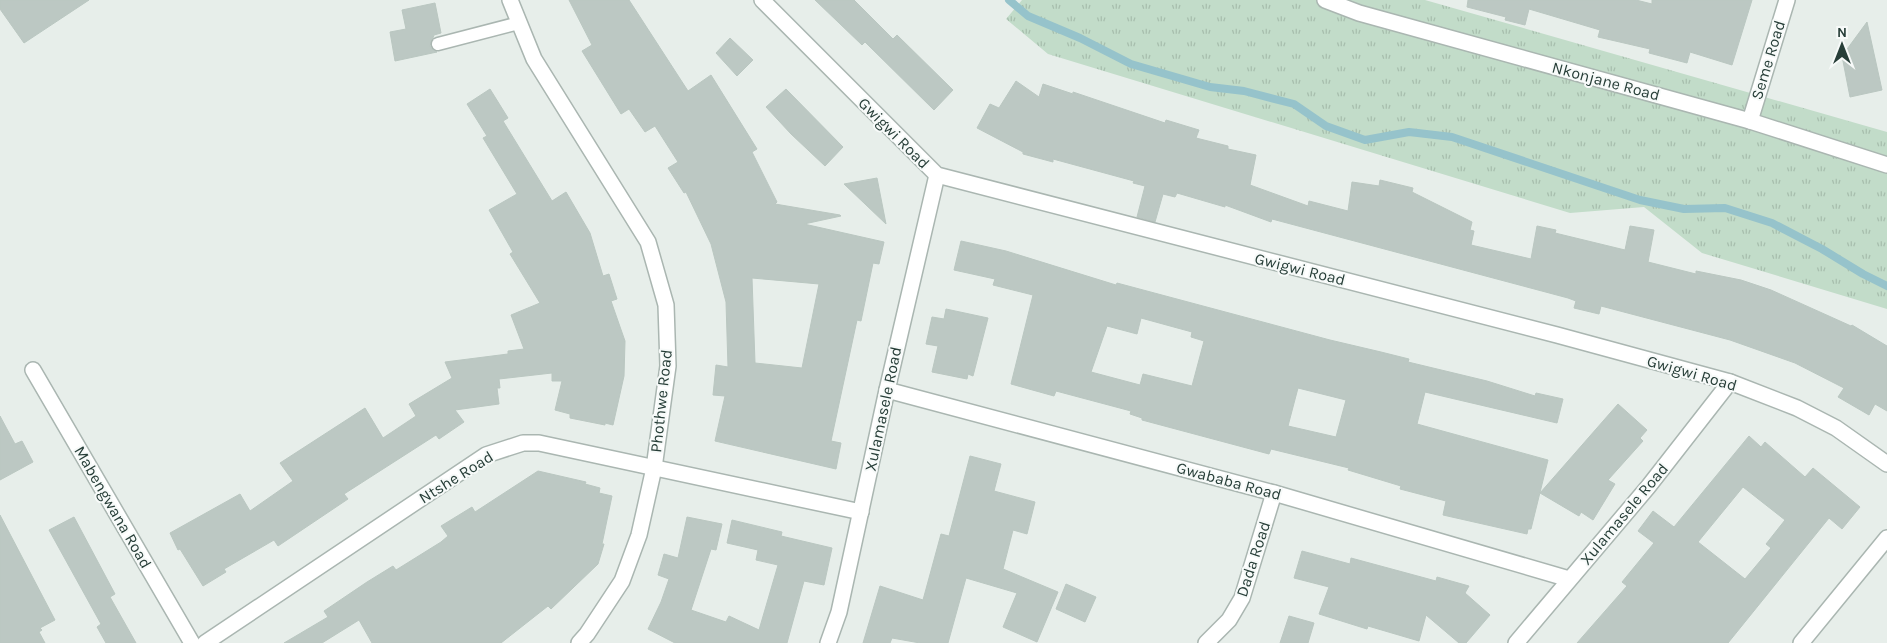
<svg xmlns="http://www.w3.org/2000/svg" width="1887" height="643" font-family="Karla,sans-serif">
<defs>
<pattern id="grass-tufts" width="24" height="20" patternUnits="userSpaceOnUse" patternTransform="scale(1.25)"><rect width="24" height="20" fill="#c2dcc9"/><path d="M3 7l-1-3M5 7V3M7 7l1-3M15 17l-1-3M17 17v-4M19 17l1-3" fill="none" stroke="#a7bead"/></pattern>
</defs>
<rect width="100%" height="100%" fill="#e7eeea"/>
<path fill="url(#grass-tufts)" d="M1022 0H1425L1887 132V309L1702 253 1644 207 1570 213 1048 54 1006 19Z"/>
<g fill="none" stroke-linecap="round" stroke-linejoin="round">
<path stroke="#96c3cb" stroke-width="8" d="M1009 0 1028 16 1080 38 1131 64 1210 87 1244 91 1294 104 1326 126 1365 140 1409 132 1452 137 1640 200 1684 209 1725 208 1772 223 1822 249 1863 274 1887 286"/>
</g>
<g fill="#bcc8c3" stroke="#bac7c1" fill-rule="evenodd">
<path d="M0 0H89L24 43 0 9Z"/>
<path d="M569 0H629L688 91 711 75 757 149 752 152 777 202 775 204 840 215 841 216 804 224 884 242 879 264 873 263 861 321 857 320 831 441 841 443 836 469 715 441 725 396 713 395 716 365 728 367 726 302 711 244 686 192 684 193 668 168 678 162 655 126 645 132 629 109 621 114 582 51 592 45ZM752 278 819 284 802 368 755 363Z"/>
<path d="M815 0H854L893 39 897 35 953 90 934 110 865 42 862 45Z"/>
<path d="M1468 0H1636L1652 4V0H1752L1732 65 1690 52 1687 63 1649 53 1650 49 1598 37 1600 30 1529 9 1525 25 1505 20 1506 17 1467 7Z"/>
<path d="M435 3 441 33 434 35 430 46 433 50 437 52 395 61 390 32 406 29 402 10Z"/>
<path d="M1867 22 1882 90 1850 97 1842 56Z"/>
<path d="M730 38 753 60 737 76 716 53Z"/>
<path d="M1016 81 1039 97 1043 84 1073 94V92L1165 123 1166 120 1199 130 1196 138 1228 146V149L1256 155 1250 185 1308 206 1309 201 1348 211 1352 182 1379 186 1380 180 1413 188 1412 192 1472 222 1470 230 1474 231 1471 245 1531 259 1537 226 1556 230 1555 233 1625 250 1630 226 1654 230 1648 262 1696 274V271L1741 280 1771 290 1851 326 1852 325 1887 346V411L1875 404 1869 415 1838 397 1844 388 1795 363 1730 340 1601 306 1599 314 1574 308 1576 301 1568 298 1272 219 1271 222 1225 205V207L1177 193 1175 197 1163 194 1155 222 1137 217 1145 186 1133 183 1134 181 1053 159V162L1023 154V152L977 128 990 104 999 108Z"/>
<path d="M490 89 508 118 503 121 552 201 566 192 590 233 603 276 609 274 617 299 611 301 625 341 624 376 613 425 605 423V425L570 418V414L555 410 562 381H552V373L499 379 500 388H497L499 404 455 410 464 422 439 439 436 435 344 494 348 499 278 546 274 540 224 569 226 572 203 586 180 549 178 550 170 533 240 494 250 511 293 481 280 463 365 408 383 438 416 416 409 404 452 378 445 362 508 354V351L524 349 511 315 540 303 510 254 513 252 489 210 517 194 483 138 487 136 467 104Z"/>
<path d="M786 89 843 147 825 166 791 134 766 107Z"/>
<path d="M877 178 886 224 844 184Z"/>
<path d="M961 241 1006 251 1116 285 1117 283 1330 340 1381 352 1409 359 1408 362 1487 381 1535 396 1536 393 1563 399 1557 423 1425 392 1417 424 1548 460 1531 529H1528L1527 534 1443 515 1446 501 1400 489 1401 486 1348 470 1349 468 1271 449 1269 454 1142 420V418L1130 414 1131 411 1056 391 1054 396 1011 384 1033 295 993 285 995 279 954 270ZM1141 318 1192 332 1191 337 1204 341 1192 386 1143 374 1140 385 1091 372 1107 326 1137 334ZM1298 388 1346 400 1336 437 1288 426Z"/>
<path d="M946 309 988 318 973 376 968 374 967 379 932 372 938 346 926 344 932 317 944 319Z"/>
<path d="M1618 404 1647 430 1640 438 1643 441 1608 480 1615 484 1593 520 1581 512 1579 516 1540 493Z"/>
<path d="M0 416 15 444 22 441 33 462 0 480Z"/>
<path d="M1749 436 1761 447 1765 442 1805 477 1813 468 1860 507 1842 529 1829 518 1728 643H1577L1627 586 1622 582 1654 543 1638 531 1653 511 1674 527ZM1743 487 1785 520 1766 544 1771 548 1745 579 1698 542Z"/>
<path d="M970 456 1001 464 994 491 1035 502 1027 534 1013 530 1003 569 1058 592 1037 642 1003 627 1017 593 966 578 948 643H920L892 638 890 643H863L880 586 923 600 941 534 949 536Z"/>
<path d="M538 471 586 482 585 484 600 488 599 493 612 496 602 544H604L598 564 551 609 548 606 501 643H372L359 620 322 643H284L328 617 324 611 367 582 393 566 396 570 441 542 448 536 441 526 472 507 475 512Z"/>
<path d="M0 515 55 620 40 628 42 630 39 632 45 643H0Z"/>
<path d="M74 517 115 594 110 597 136 643H106L97 627 101 624 49 530Z"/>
<path d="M687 517 722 524 716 550 711 549 691 610 726 622 729 616 759 630 778 565 756 560 758 550 727 543 732 520 782 532 781 536 832 548 824 585 804 581 787 643H675L648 629 661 602 669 579 658 575 664 554 678 558Z"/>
<path d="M1302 551 1350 564 1351 558 1436 581 1437 577 1469 586 1465 593 1490 615 1466 643H1459L1426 615 1419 641 1368 626 1367 629 1319 614 1329 587 1294 578Z"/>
<path d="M1066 584 1096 597 1085 622 1056 609Z"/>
<path d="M1289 616 1314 623 1308 643H1280Z"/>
</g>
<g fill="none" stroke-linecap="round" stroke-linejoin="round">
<defs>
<path id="service" d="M438 44 519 23"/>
<g id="minor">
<path d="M510 0 534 59 648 242 666 305 668 366 654 468 639 535 622 581 587 634 579 643"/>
<path d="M762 0 937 175 1557 335 1730 382 1797 408 1836 428 1887 464"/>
<path d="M1325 0 1359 13 1750 121 1887 165"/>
<path d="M1750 121 1787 0"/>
<path d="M33 370 192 643"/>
<path d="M887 390 1274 493 1569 579"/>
<path d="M205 643 486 455 523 443H539L861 512"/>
<path d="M828 643 839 612 887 390 937 175"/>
<path d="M1206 643 1229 620 1242 598 1274 493"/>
<path d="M1516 643 1648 487 1730 382"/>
<path d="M1801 643 1887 538"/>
</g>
</defs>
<use href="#service" stroke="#aab6b1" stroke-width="15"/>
<use href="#minor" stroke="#aab6b1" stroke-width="18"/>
<use href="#service" stroke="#fff" stroke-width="12"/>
<use href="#minor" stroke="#fff" stroke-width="15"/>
</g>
<g text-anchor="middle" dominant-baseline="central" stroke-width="4" stroke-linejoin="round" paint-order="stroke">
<g font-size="16" fill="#273e38" stroke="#f7faf9">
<text transform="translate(1768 60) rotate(-73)">Seme Road</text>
<text transform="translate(1606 81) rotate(15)">Nkonjane Road</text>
<text transform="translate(894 133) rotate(45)">Gwigwi Road</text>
<text transform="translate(1300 269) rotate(14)">Gwigwi Road</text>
<text transform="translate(1692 373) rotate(16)">Gwigwi Road</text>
<text transform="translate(661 401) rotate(-84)">Phothwe Road</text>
<text transform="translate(883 409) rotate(-78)">Xulamasele Road</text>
<text transform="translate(456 477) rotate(-32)">Ntshe Road</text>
<text transform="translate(1229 481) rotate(15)">Gwababa Road</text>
<text transform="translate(113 507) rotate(60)">Mabengwana Road</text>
<text transform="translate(1624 514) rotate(-50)">Xulamasele Road</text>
<text transform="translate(1253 559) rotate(-72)">Dada Road</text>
</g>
</g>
<g transform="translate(1842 45)" stroke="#f7faf9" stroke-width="4" paint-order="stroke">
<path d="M0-4L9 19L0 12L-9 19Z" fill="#273e38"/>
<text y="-8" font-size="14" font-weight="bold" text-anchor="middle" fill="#273e38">N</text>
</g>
</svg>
